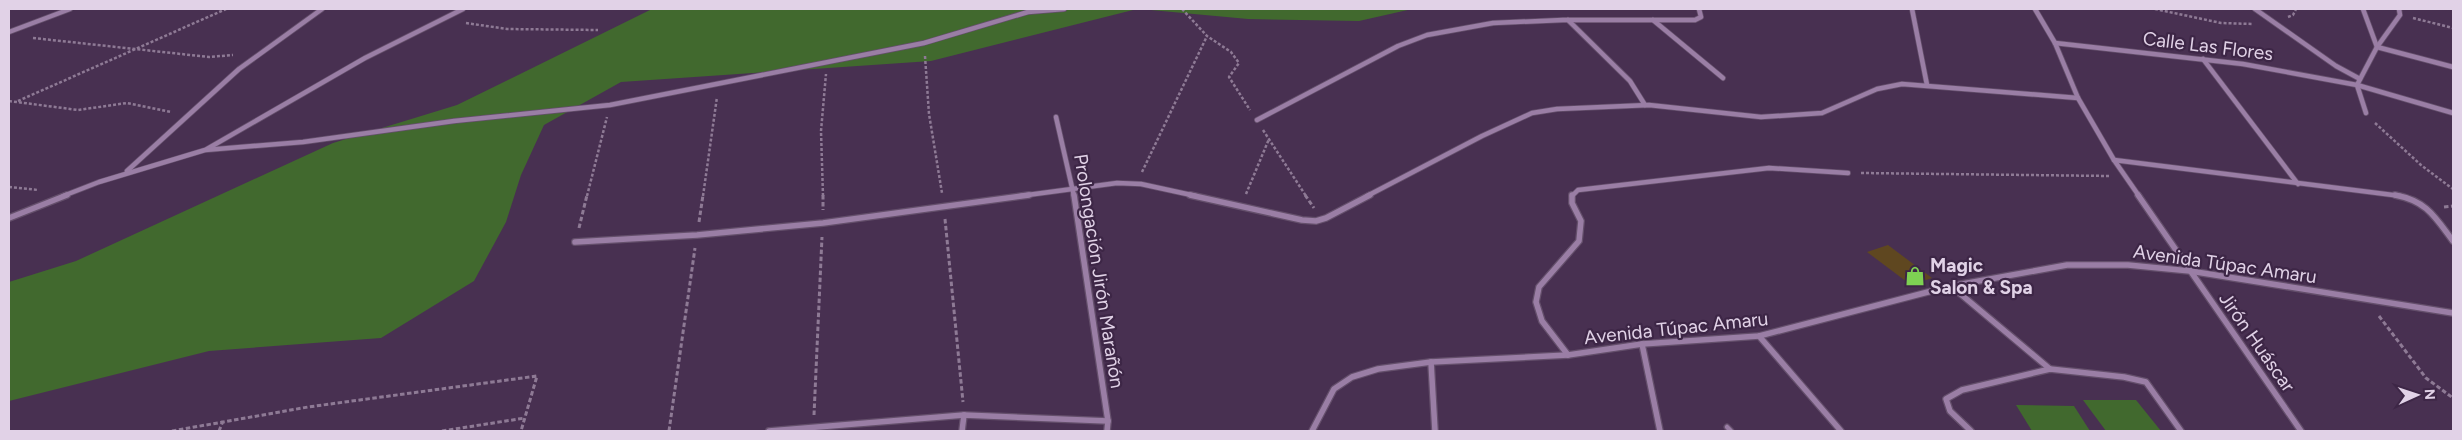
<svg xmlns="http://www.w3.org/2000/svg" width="2462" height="440" font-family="Figtree,sans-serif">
<rect width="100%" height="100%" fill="#483051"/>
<g fill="#41692e">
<path d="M652 9H1137L931 61 621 82 544 125 521 175 506 222 474 281 381 338 209 351 9 401V282L76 261 333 143 457 105Z"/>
<path d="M1140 9H1412L1359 21 1248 19Z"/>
<path d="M2083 400H2136L2161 431H2106Z"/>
<path d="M2016 405 2074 406 2090 431H2032Z"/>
</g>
<path fill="#5f4720" d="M1888 245 1932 278 1911 285 1867 252Z"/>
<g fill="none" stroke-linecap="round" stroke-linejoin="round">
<defs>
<path id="lane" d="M1727 427 1731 431"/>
<g id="street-far1">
<path d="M1912 9 1927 85"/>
<path d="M2035 9 2055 43 2078 98 2114 160 2139 196"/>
<path d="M2255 9 2336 66 2360 79"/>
<path d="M2363 9 2377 47 2453 67"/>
<path d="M1568 20 1630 81 1645 105"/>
<path d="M1653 20 1723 78"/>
<path d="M9 32 70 9"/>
<path d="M2055 43 2243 64 2357 85 2453 113"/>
<path d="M2203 59 2298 184"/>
<path d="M2366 113 2357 85 2377 47 2400 15 2399 9"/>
<path d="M1056 117 1074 196"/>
<path d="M1257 120 1398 46 1427 35 1493 23 1563 20H1695L1701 17 1699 9"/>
<path d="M207 149 365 58 463 9"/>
<path d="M2114 160 2401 196"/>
<path d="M127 171 239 69 322 9"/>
<path d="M63 196 99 182 205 150 303 142 454 121 610 105 924 43 1028 12 1064 9"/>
<path d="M1020 196 1117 183 1141 184 1196 196"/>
<path d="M1367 196 1482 136 1532 113 1557 109 1649 105 1761 117 1822 113 1877 89 1902 84 2078 98"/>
<path d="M1572 196 1578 190 1769 168 1848 173"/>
</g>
<g id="street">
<path d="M1074 195 1108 421 1107 431"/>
<path d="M1190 195 1302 220 1316 221 1326 218 1370 195"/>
<path d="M2138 195 2301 431"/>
<path d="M2395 195C2427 201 2435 217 2453 241"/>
<path d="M9 218 67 195"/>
<path d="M575 242 697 235 823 223 1029 195"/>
<path d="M1951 286 2050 369"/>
<path d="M1759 336 1841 431"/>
<path d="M1642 344 1660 431"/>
<path d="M1568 355 1542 321 1536 302 1539 287 1579 241 1581 221 1572 203V195"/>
<path d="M1431 362 1435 431"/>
<path d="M769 431 964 415 1108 421"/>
<path d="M962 431 964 415"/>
<path d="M1312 431 1334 389 1352 377 1378 369 1431 362 1568 355 1642 344 1759 336 1951 286 2067 265H2128L2190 271 2453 313"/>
<path d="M1971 431 1950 411 1946 399 1962 390 2050 369 2124 377 2146 382 2181 431"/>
</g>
</defs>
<use href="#lane" stroke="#644f6b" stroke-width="7"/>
<use href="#street-far1" stroke="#644f6b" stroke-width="6"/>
<use href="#street" stroke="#644f6b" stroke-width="8"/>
<g stroke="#8e7a95" stroke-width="2.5" stroke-dasharray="3 2" stroke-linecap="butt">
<path d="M1182 9 1207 36 1231 52 1239 63 1229 77 1250 110"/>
<path d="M2155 9 2221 23 2253 24"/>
<path d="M2288 17 2293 15 2296 9"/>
<path d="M2413 18 2453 28"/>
<path d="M466 23 507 29 598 30"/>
<path d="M33 38 209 57 233 55"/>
<path d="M925 56 929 114 942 193"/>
<path d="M9 101 78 110 127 103 171 112"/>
<path d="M18 101 226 9"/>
<path d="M2375 123 2421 165 2453 189"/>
<path d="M1263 130 1306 196"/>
<path d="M1142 172 1207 36"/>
<path d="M1861 173 2110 176"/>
<path d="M9 187 38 190"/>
<path d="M1246 194 1269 139"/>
<path d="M587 196 607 117"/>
<path d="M703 196 717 97"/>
<path d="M823 196 821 131 826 74"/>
</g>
<g stroke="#8e7a95" stroke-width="3" stroke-dasharray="4.5 2.5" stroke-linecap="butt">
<path d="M823 195V210"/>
<path d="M1305 195 1314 208"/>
<path d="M2444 207 2453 206"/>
<path d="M945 219 963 402"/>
<path d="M699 222 703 195"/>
<path d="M579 228 587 195"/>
<path d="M2379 316 2426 378 2453 398"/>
<path d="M814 415 822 237"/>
<path d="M172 431 308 407 537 376 521 431"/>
<path d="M219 431 223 421"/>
<path d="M442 431 525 418"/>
<path d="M669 431 695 248"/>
</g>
<use href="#lane" stroke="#9a7ea5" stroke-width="4.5"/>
<use href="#street-far1" stroke="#9a7ea5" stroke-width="4.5"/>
<use href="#street" stroke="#9a7ea5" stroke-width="5.5"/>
</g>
<defs>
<symbol id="shop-bare" viewBox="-9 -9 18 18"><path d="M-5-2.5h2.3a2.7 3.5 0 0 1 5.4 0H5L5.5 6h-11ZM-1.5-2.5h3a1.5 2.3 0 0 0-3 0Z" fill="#7ed153" stroke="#3d2646" stroke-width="2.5" paint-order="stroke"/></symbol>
</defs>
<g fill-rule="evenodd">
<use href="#shop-bare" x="1901" y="262" width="28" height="28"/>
</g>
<g text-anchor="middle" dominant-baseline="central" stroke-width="4.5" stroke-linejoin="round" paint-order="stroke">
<g font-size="19" fill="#e1d2e7" stroke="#3d2646">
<text transform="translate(2208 46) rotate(7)">Calle Las Flores</text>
<text transform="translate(2225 264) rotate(8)">Avenida Túpac Amaru</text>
<text transform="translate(1099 271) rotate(81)">Prolongación Jirón Marañón</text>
<text transform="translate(1676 328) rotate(-6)">Avenida Túpac Amaru</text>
<text transform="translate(2257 342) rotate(55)">Jirón Huáscar</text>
</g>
<g font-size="19" font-weight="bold" fill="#e1d2e7" stroke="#3d2646" text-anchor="start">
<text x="1930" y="265">Magic<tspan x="1930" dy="22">Salon &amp; Spa</tspan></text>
</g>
</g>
<rect width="2462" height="440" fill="none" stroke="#e1d2e7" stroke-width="20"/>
<g transform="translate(2417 395) rotate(87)" stroke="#3d2646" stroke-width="4" paint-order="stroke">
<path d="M0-4L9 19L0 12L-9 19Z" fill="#e1d2e7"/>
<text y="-8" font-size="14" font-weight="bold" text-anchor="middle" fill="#e1d2e7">N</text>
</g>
</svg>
